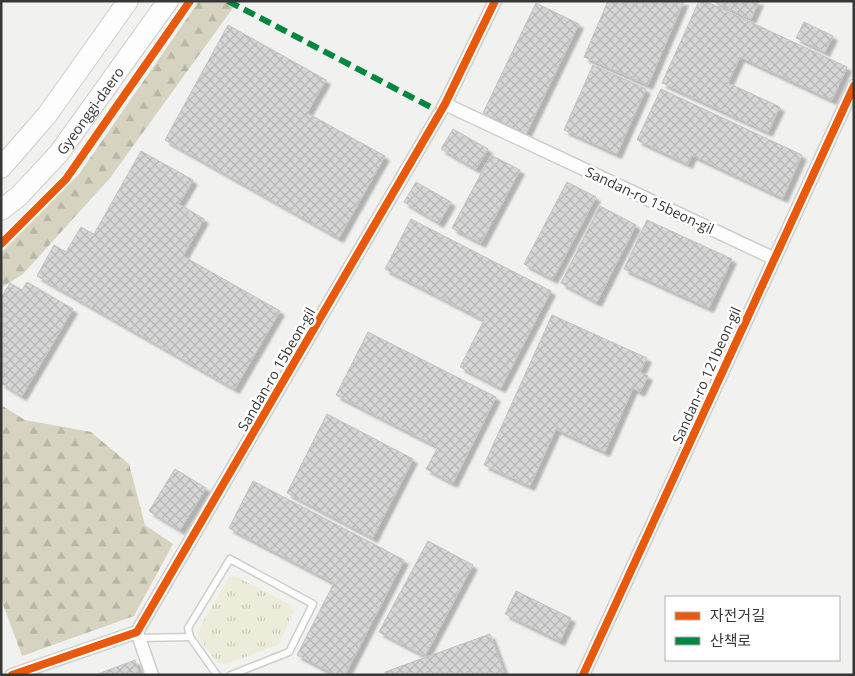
<svg xmlns="http://www.w3.org/2000/svg" width="855" height="676" font-family="'Open Sans','Noto Sans KR',sans-serif">
<defs>
<pattern id="grass-tufts" width="24" height="20" patternUnits="userSpaceOnUse" patternTransform="scale(1.25)"><rect width="24" height="20" fill="#edebda"/><path d="M3 7l-1-3M5 7V3M7 7l1-3M15 17l-1-3M17 17v-4M19 17l1-3" fill="none" stroke="#cccabc"/></pattern>
<pattern id="forest-firs" width="22" height="20" patternUnits="userSpaceOnUse" patternTransform="scale(1.25)"><rect width="22" height="20" fill="#d6d3c0"/><path d="M5 1l3.5 6h-7zM16 11l3.5 6h-7z" fill="#b8b6a6"/></pattern>
<pattern id="building-cross-hatch" width="8" height="8" patternUnits="userSpaceOnUse" patternTransform="scale(1.25)"><rect width="8" height="8" fill="#d4d5d4"/><path d="M0 0l8 8M0 8l8-8" fill="none" stroke="#b7b7b7"/></pattern>
<filter id="shadow"><feDropShadow dx="4.5" dy="4.5" stdDeviation="1" flood-color="#0004"/></filter>
</defs>
<rect width="100%" height="100%" fill="#f1f2f0"/>
<path fill="url(#grass-tufts)" d="M233 575 291 605 294 611 278 645 226 664 218 663 200 640 197 632 229 577Z"/>
<g fill="url(#forest-firs)">
<path d="M199 1H238L110 178 23 274 1 288V253L79 174Z"/>
<path d="M1 405 25 420 91 432 129 464 145 525 173 544 134 616 22 656 1 599Z"/>
</g>
<g fill="url(#building-cross-hatch)" stroke="#c2c3c2" filter="url(#shadow)">
<path d="M608 1H684L648 85 584 57Z"/>
<path d="M699 1H705L847 67 832 100 740 57 728 83 780 107 768 132 662 83Z"/>
<path d="M712 1H759L751 19Z"/>
<path d="M536 3 579 24 526 134 483 113Z"/>
<path d="M804 22 833 36 825 52 796 38Z"/>
<path d="M228 25 326 80 307 113 385 156 339 238 165 140Z"/>
<path d="M593 65 646 89 617 154 564 130Z"/>
<path d="M661 89 802 155 783 198 692 155 688 164 637 140Z"/>
<path d="M453 129 488 149 476 169 441 149Z"/>
<path d="M141 151 193 180 179 204 204 219 183 256 280 311 235 389 37 276 54 245 66 252 81 227 94 234Z"/>
<path d="M491 155 520 170 481 243 452 228Z"/>
<path d="M416 182 451 202 439 223 404 202Z"/>
<path d="M567 182 596 197 553 279 524 264Z"/>
<path d="M600 206 636 225 597 302 561 283Z"/>
<path d="M411 219 551 291 501 388 460 367 484 320 385 269Z"/>
<path d="M647 220 732 259 709 308 624 269Z"/>
<path d="M27 282 73 309 22 396 1 383V298L10 283 22 290Z"/>
<path d="M552 315 647 358 640 372 648 376 640 392 633 388 605 452 556 429 530 486 484 465Z"/>
<path d="M368 332 496 397 453 483 426 469 438 447 336 395Z"/>
<path d="M327 414 413 459 373 538 287 493Z"/>
<path d="M175 469 206 488 180 530 149 511Z"/>
<path d="M253 481 404 560 345 675H336L297 655 334 583 229 528Z"/>
<path d="M428 541 473 565 425 656 379 632Z"/>
<path d="M516 591 571 618 560 641 505 614Z"/>
<path d="M490 634 505 675H386L385 672Z"/>
<path d="M135 660 140 675H95Z"/>
</g>
<g fill="none" stroke-linecap="round" stroke-linejoin="round">
<defs>
<g id="lane">
<path d="M139 638 190 637"/>
<path d="M217 675 190 637 188 628 230 559 313 604 289 652 231 675"/>
</g>
<g id="street">
<path d="M445 104 773 258"/>
<path d="M137 632 152 675"/>
<path d="M12 675 137 632 445 104 495 1"/>
<path d="M583 675 854 86"/>
</g>
<g id="primary">
<path d="M1 168 47 115 128 1"/>
<path id="s1" d="M1 210 19 196 59 153 168 1"/>
</g>
</defs>
<use href="#lane" stroke="#cdcecc" stroke-width="9"/>
<use href="#street" stroke="#cdcecc" stroke-width="15"/>
<use href="#primary" stroke="#cdcecc" stroke-width="22"/>
<use href="#lane" stroke="#fdfdfd" stroke-width="6"/>
<use href="#street" stroke="#fdfdfd" stroke-width="12"/>
<use href="#primary" stroke="#fdfdfd" stroke-width="20"/>
<path stroke="#00873e" stroke-width="6" stroke-dasharray="12 6" stroke-linecap="butt" d="M228 1 440 112"/>
<defs>
<g id="cycleway">
<path d="M1 244 66 179 190 1"/>
<path d="M12 675 137 632 445 104 495 1"/>
<path d="M583 675 854 86"/>
</g>
</defs>
<use href="#cycleway" stroke="#fff" stroke-width="11"/>
<use href="#cycleway" stroke="#e8590c" stroke-width="8"/>
</g>
<g text-anchor="middle" dominant-baseline="central" stroke-width="5" stroke-linejoin="round" paint-order="stroke">
<g font-size="14" fill="#363736" stroke="#fff">
<text stroke="none"><textPath href="#s1" startOffset="134">Gyeonggi-daero</textPath></text>
<text transform="translate(650 200) rotate(25)">Sandan-ro 15beon-gil</text>
<text transform="translate(276 369) rotate(-60)">Sandan-ro 15beon-gil</text>
<text transform="translate(706 375) rotate(-66)">Sandan-ro 121beon-gil</text>
</g>
</g>
<rect width="855" height="676" fill="none" stroke="#363736" stroke-width="5"/>
<rect x="665" y="596" width="175" height="65" fill="#ffffff" stroke="#afafaf"/>
<rect x="675" y="612" width="25" height="8" fill="#e8590c" stroke="#afafaf"/>
<text x="710" y="621" font-size="15" fill="#363736">자전거길</text>
<rect x="675" y="637" width="25" height="8" fill="#00873e" stroke="#afafaf"/>
<text x="710" y="646" font-size="15" fill="#363736">산책로</text>
</svg>
